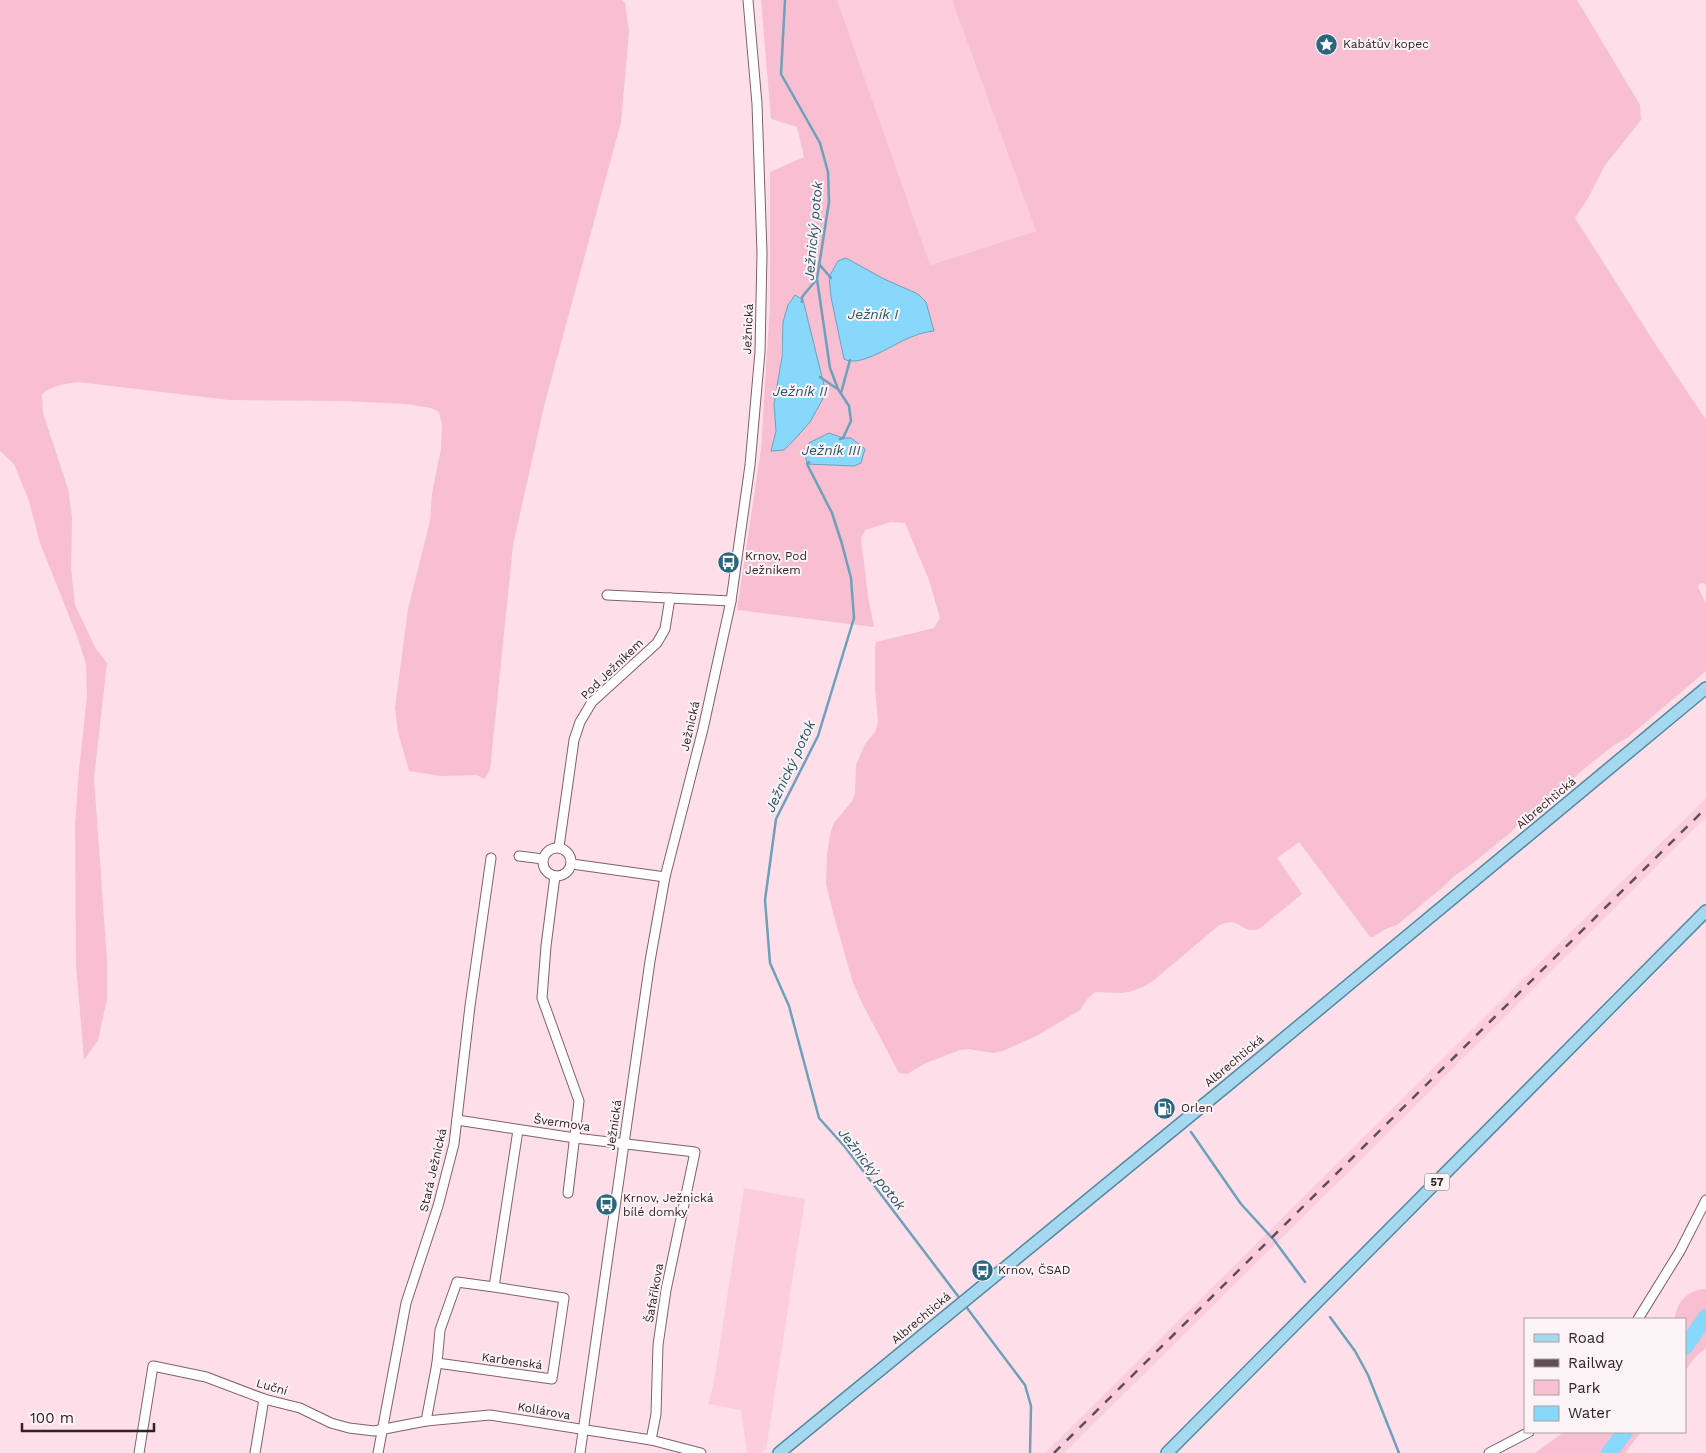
<svg xmlns="http://www.w3.org/2000/svg" width="1706" height="1453" font-family="'Work Sans',sans-serif">
<rect width="100%" height="100%" fill="#fedfe9"/>
<g fill="#fbcddd">
<path d="M837 0H952L1036 231 929 265Z"/>
<path d="M1706 798V817L1401 1120 1064 1453H1045Z"/>
<path d="M744 1188 805 1199 766 1449 760 1453H747L741 1410 708 1404 714 1382Z"/>
</g>
<g fill="#f8bed2" fill-rule="evenodd">
<path d="M0 0H622L625 3 629 32 621 122 545 402 513 545 490 770 484 779 477 775 441 776 409 771 398 732 395 708 408 609 430 521 432 493 441 449 442 424 439 412 431 408 406 404 346 401 229 400 78 382C64 384 53 385 42 394L43 413 68 489 72 517 71 569 75 605 96 649 107 663 94 778 107 961V999L98 1040 84 1060 76 964 75 825 79 770 87 696 86 664 77 636 40 543 29 501 14 464 0 451Z"/>
<path d="M761 0H837L930 265 1036 231 952 0H1577L1640 105 1641 120 1605 165 1588 198 1575 218 1652 339 1706 420V585L1704 583 1699 584 1698 587 1706 604V671L1627 738 1614 745 1579 773 1553 800 1532 815 1525 817 1510 833 1473 863 1453 877 1443 887 1397 925 1385 929 1373 937H1370L1299 842 1277 858 1302 894 1259 929C1242 935 1239 914 1218 926L1154 980 1143 987 1129 992 1121 993 1095 992 1088 998 1080 1010 1036 1036 1003 1051 993 1053 969 1049 960 1050 926 1063 907 1074 899 1073 863 1005 853 983 835 920 826 884 827 854 831 831 834 823 852 801 855 794 856 765 865 744 875 732 878 723 875 684V648L876 642 934 628 940 618 929 580 905 523 891 522 865 530 861 538 868 597 874 627 737 610 761 449 770 305V172L804 157 797 127 771 119ZM884 279 918 294 926 302 934 331C926 332 918 334 911 337 891 346 871 360 849 362ZM803 300 826 393 810 422 772 451 776 431 783 322Z"/>
<path d="M1706 1289V1348L1695 1357 1685 1371V1319H1675C1676 1302 1689 1289 1706 1289Z"/>
<path d="M1564 1432H1641L1625 1453H1535Z"/>
</g>
<g fill="#87d8fb" stroke="#6da1bb">
<path d="M846 258 884 279 918 294 926 302 934 331C927 332 920 333 914 336 897 341 860 369 844 359L831 297 829 277 838 261Z"/>
<path d="M795 295 803 300 826 393 810 422 795 439 784 450 771 451 776 431 774 404 782 357 783 322 788 305Z"/>
<path d="M829 433 843 438H851L865 449 861 463 854 466 807 464 805 452 809 443Z"/>
</g>
<g fill="none" stroke-linecap="round" stroke-linejoin="round">
<g stroke="#6da1bb" stroke-width="2.5">
<path d="M785 0 781 74 820 143 828 172 829 202 817 279 830 368 838 389 849 406 851 421 843 438 840 439"/>
<path d="M819 264 831 278"/>
<path d="M802 302V297L817 279"/>
<path d="M820 377 836 388"/>
<path d="M841 393 850 360"/>
<path d="M809 462 807 464 832 513 842 544 851 578 854 618 818 736 776 819 765 900 770 963 789 1006 819 1118 845 1147 961 1300"/>
<path d="M1191 1132 1241 1204 1274 1240 1305 1282"/>
<path d="M964 1304 1025 1385 1031 1406 1030 1453"/>
<path d="M1330 1317 1355 1351 1368 1375 1399 1453"/>
</g>
<g stroke="#87d8fb" stroke-width="16">
<path d="M1685 1347 1706 1317"/>
<path d="M1609 1453 1625 1432"/>
</g>
<defs>
<g id="minor">
<path d="M607 595 731 601"/>
<path d="M559 847 574 740 580 722 592 702 657 643 665 629 670 598"/>
<circle cx="557" cy="862" r="14"/>
<path d="M519 856 543 859"/>
<path d="M572 864 665 877"/>
<path d="M555 876 546 946 542 998 579 1101 568 1193"/>
<path d="M457 1120 575 1138 695 1152 666 1290 658 1345 656 1414 651 1440"/>
<path d="M494 1287 457 1282 440 1330 437 1363 552 1379 564 1298 494 1287 518 1130"/>
<path d="M1638 1319 1680 1251 1706 1200"/>
<path d="M426 1421 437 1363"/>
<path d="M139 1453 153 1366 206 1377 264 1399 300 1408 331 1423 349 1428 374 1431 426 1421 490 1415 651 1440 701 1453"/>
<path d="M255 1453 264 1399"/>
<path d="M378 1453 406 1303 438 1206 454 1144 470 1006 491 858"/>
<path d="M580 1453 650 961 665 877 703 729 731 601 750 465 760 352 762 253 757 104 748 0"/>
<path d="M1489 1453 1529 1432"/>
</g>
<g id="major">
<path d="M779 1453 1229 1084 1706 688"/>
<path d="M1167 1453 1706 911"/>
</g>
</defs>
<use href="#minor" stroke="#81606c" stroke-width="11"/>
<use href="#major" stroke="#5589a2" stroke-width="14"/>
<use href="#minor" stroke="#fff" stroke-width="9"/>
<use href="#major" stroke="#a5d9ef" stroke-width="11"/>
<path stroke="#5f4e54" stroke-width="2.5" stroke-dasharray="9 9" stroke-linecap="butt" d="M1054 1453 1706 808"/>
</g>
<defs>
<symbol id="sight-disc" viewBox="-11 -11 22 22"><circle r="9.5" fill="#2a667e" stroke="#fbf3f6"/><path d="M0-6L1.8-2.2L6-1.7L2.9 1.2L3.7 5.4L0 3.3L-3.7 5.4L-2.9 1.2L-6-1.7L-1.8-2.2Z" fill="#fff"/></symbol>
<symbol id="bus-disc" viewBox="-11 -11 22 22"><circle r="9.5" fill="#2a667e" stroke="#fbf3f6"/><path d="M-5-6H5V4H4V6H2V4H-2V6H-4V4H-5ZM-3.5-4V0h7V-4ZM-3.5 1.2v1.5H-2V1.2ZM2 1.2v1.5H3.5V1.2Z" fill="#fff"/></symbol>
<symbol id="fuel-disc" viewBox="-11 -11 22 22"><circle r="9.5" fill="#2a667e" stroke="#fbf3f6"/><path d="M-5.5-6h7V0h2V4h1.3V-2.5L3-4.5l.8-.8L6-3V5H2.5V1h-1V6h-7ZM-4.2-4.7v3.2H.2V-4.7Z" fill="#fff"/></symbol>
</defs>
<g fill-rule="evenodd">
<use href="#sight-disc" x="1314" y="32" width="25" height="25"/>
<use href="#bus-disc" x="716" y="550" width="25" height="25"/>
<use href="#fuel-disc" x="1152" y="1096" width="25" height="25"/>
<use href="#bus-disc" x="594" y="1192" width="25" height="25"/>
<use href="#bus-disc" x="970" y="1258" width="25" height="25"/>
</g>
<g text-anchor="middle" dominant-baseline="central" stroke-width="4" stroke-linejoin="round" paint-order="stroke">
<rect fill="#fbf3f6" stroke="#6d6165" stroke-width="1" x="1424.5" y="1173.5" width="25" height="17" rx="4"/>
<g font-size="11" font-weight="bold" fill="#302227">
<text x="1437" y="1182">57</text>
</g>
<g font-size="12" fill="#302227" stroke="#fbf3f6" text-anchor="start">
<text x="1343" y="44">Kabátův kopec</text>
<text x="745" y="556">Krnov, Pod<tspan x="745" dy="14">Ježníkem</tspan></text>
<text x="1181" y="1108">Orlen</text>
<text x="623" y="1198">Krnov, Ježnická<tspan x="623" dy="14">bílé domky</tspan></text>
<text x="998" y="1270">Krnov, ČSAD</text>
</g>
<g font-size="12" fill="#302227" stroke="#fbf3f6">
<text transform="translate(748 329) rotate(-88)">Ježnická</text>
<text transform="translate(612 669) rotate(-44)">Pod Ježníkem</text>
<text transform="translate(690 726) rotate(-77)">Ježnická</text>
<text transform="translate(1546 803) rotate(-40)">Albrechtická</text>
<text transform="translate(1234 1061) rotate(-40)">Albrechtická</text>
<text transform="translate(562 1123) rotate(8)">Švermova</text>
<text transform="translate(614 1125) rotate(-82)">Ježnická</text>
<text transform="translate(433 1170) rotate(-77)">Stará Ježnická</text>
<text transform="translate(654 1293) rotate(-80)">Šafaříkova</text>
<text transform="translate(921 1318) rotate(-40)">Albrechtická</text>
<text transform="translate(512 1361) rotate(8)">Karbenská</text>
<text transform="translate(272 1387) rotate(16)">Luční</text>
<text transform="translate(544 1411) rotate(10)">Kollárova</text>
</g>
<g font-size="14" font-style="italic" fill="#295669" stroke="#fbf3f6">
<text transform="translate(813 231) rotate(-85)">Ježnický potok</text>
<text x="873" y="314">Ježník I</text>
<text x="800" y="391">Ježník II</text>
<text x="831" y="450">Ježník III</text>
<text transform="translate(790 766) rotate(-65)">Ježnický potok</text>
<text transform="translate(872 1169) rotate(52)">Ježnický potok</text>
</g>
</g>
<rect x="1524" y="1318" width="162" height="115" fill="#fbf3f6" stroke="#aa9fa3"/>
<rect x="1534" y="1334" width="25" height="8" fill="#a5d9ef" stroke="#aa9fa3"/>
<text x="1568" y="1343" font-size="15" fill="#302227">Road</text>
<rect x="1534" y="1359" width="25" height="8" fill="#5f4e54" stroke="#aa9fa3"/>
<text x="1568" y="1368" font-size="15" fill="#302227">Railway</text>
<rect x="1534" y="1380" width="25" height="15" fill="#f8bed2" stroke="#aa9fa3"/>
<text x="1568" y="1393" font-size="15" fill="#302227">Park</text>
<rect x="1534" y="1406" width="25" height="15" fill="#87d8fb" stroke="#aa9fa3"/>
<text x="1568" y="1418" font-size="15" fill="#302227">Water</text>
<path d="M22 1423v8h132v-8" fill="none" stroke="#302227" stroke-width="2.5"/>
<text x="30" y="1423" font-size="15" fill="#302227" stroke="#fbf3f6" stroke-width="4" paint-order="stroke">100 m</text>
</svg>
